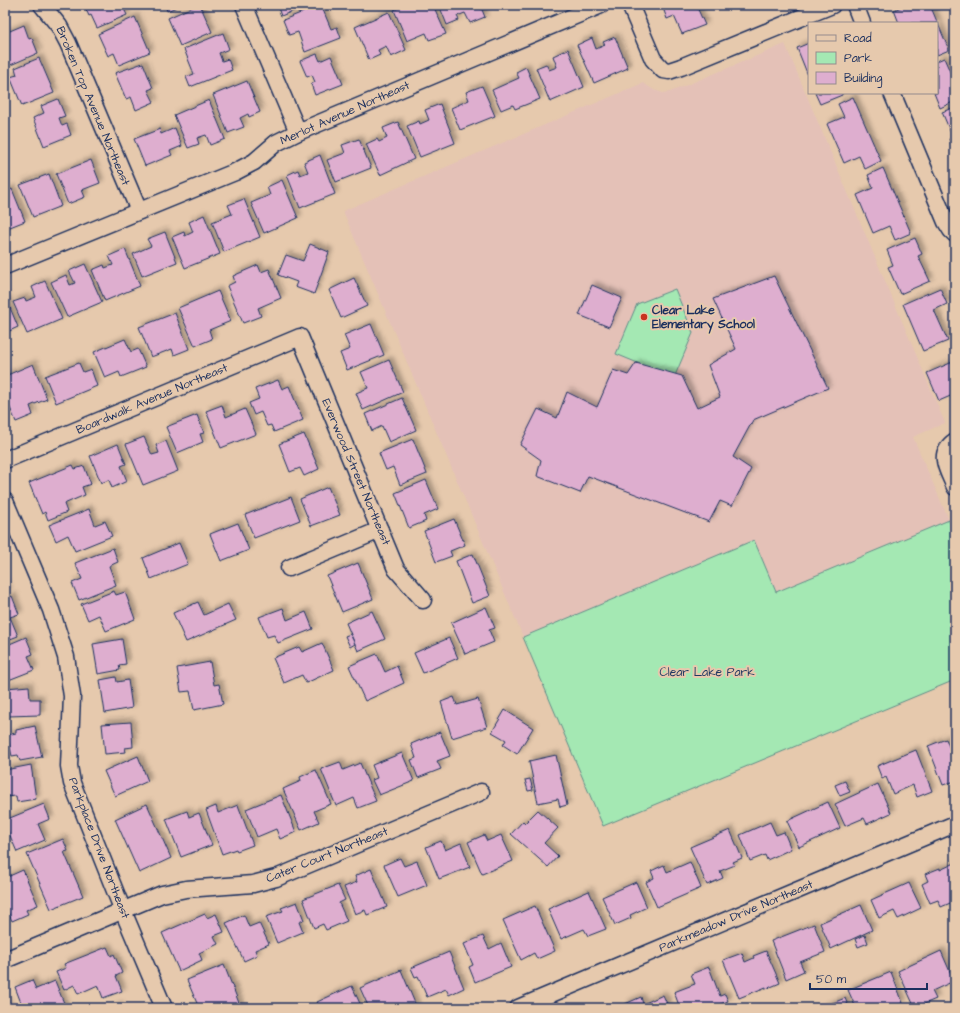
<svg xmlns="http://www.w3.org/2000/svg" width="960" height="1013" font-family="'Architects Daughter',sans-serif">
<defs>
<filter id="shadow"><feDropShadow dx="3.5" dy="-3.5" stdDeviation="2" flood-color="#0004"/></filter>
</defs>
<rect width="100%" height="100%" fill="#e6c9ad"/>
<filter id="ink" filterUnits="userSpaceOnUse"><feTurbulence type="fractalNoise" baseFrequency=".025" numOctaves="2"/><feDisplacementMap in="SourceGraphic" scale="8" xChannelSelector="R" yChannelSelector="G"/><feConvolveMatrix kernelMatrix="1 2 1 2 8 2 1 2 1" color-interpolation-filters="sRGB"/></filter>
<g filter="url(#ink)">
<path fill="#e4c1b7" d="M785 44 945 423 913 437 949 520 776 592 754 541 523 637 343 211 643 83 654 90 663 93 670 92Z"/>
<g fill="#a4e8b3" stroke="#608c88">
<path d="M675 289 693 333 674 378 616 354 637 304Z"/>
<path d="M949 520 955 536V680L603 826 523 637 754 540 776 592Z"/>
</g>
<g fill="#deaecf" stroke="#1b2f5e" filter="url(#shadow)">
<path d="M84 5H122L127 15 97 28 91 15 89 16Z"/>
<path d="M165 5H181L167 11Z"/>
<path d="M197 5H200L212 32 180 46 168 18Z"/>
<path d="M277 5H308L281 16Z"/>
<path d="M321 5 331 29 337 27 341 38 305 52 298 32 289 35 283 20Z"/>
<path d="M406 5H433L446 34 429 40 426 33 407 41 394 10Z"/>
<path d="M439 5H480L485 17 470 23 465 13 457 16 459 20 447 25Z"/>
<path d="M662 5H696L705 25 682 34 674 16 667 19Z"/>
<path d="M906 5H930L949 50 937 55V23H899L894 10Z"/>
<path d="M389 12 406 50 391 57 386 46 378 50 380 55 369 60 355 27Z"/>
<path d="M135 17 150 52 119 65 114 53 108 56 98 34Z"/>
<path d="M24 25 29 39 32 38 38 53 6 67 5 33Z"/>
<path d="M223 33 229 49 219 53 222 61 228 59 232 70 190 87 186 77 194 74 184 49Z"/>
<path d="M615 37 628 68 594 83 577 45 592 38 596 49 605 45 603 42Z"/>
<path d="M809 43V78L797 48Z"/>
<path d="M568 49 584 87 550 102 536 68 546 64 549 70 557 67 553 56Z"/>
<path d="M317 54 320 61 331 56 343 84 315 95 311 84 315 82 312 75 307 77 300 61Z"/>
<path d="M39 58 54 93 22 106 10 77 17 75 15 68Z"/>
<path d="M944 58 955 83V101L940 108 934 93H937V61Z"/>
<path d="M143 63 153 88 148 90 154 102 136 110 131 97 126 99 115 73Z"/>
<path d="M526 67 540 99 515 109 513 105 501 110 492 90 519 78 516 72Z"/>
<path d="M247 81 260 112 249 117 248 114 240 118 244 127 228 133 213 95Z"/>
<path d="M482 86 495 116 460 130 451 108 469 100 466 92Z"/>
<path d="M815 93H842V95L820 104Z"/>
<path d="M853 97 881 161 865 169 859 156 844 163 827 124 844 117 838 104Z"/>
<path d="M58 99 65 116 59 118 62 126 67 124 71 135 44 146 33 118 44 113 41 106Z"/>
<path d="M209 100 225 139 210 145 206 135 197 138 199 144 188 148 174 115Z"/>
<path d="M440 104 455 143 420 157 407 126 419 121 420 124 429 120 425 110Z"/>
<path d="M955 107V153L949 139 953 138 942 112Z"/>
<path d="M398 122 414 159 380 175 366 144 377 139 379 142 387 138 383 128Z"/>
<path d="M175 128 182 146 170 151 172 155 145 166 134 139 160 129 161 134Z"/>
<path d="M359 139 371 168 336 182 327 160 345 153 342 145Z"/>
<path d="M320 155 335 194 300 208 287 175 298 170 300 175 308 172 304 162Z"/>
<path d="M91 160 100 183 82 190 85 197 68 204 56 174Z"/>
<path d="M883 168 911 233 895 240 889 226 873 233 857 195 873 188 868 175Z"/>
<path d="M49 174 61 206 33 217 20 185Z"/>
<path d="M282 180 298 218 264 233 251 203 270 195 267 187Z"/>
<path d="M12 189 25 221 5 229V192Z"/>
<path d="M244 199 260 237 224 252 212 222 232 214 228 205Z"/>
<path d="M204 215 220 254 185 268 172 237 184 232 185 236 193 232 189 222Z"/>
<path d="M165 232 177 262 142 276 133 254 151 246 147 239Z"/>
<path d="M915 238 922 254 918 256 930 281 900 294 888 267 893 265 887 250Z"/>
<path d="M310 244 329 252 314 294 295 287 297 282 278 275 286 255 303 261Z"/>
<path d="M125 249 140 286 105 301 92 270 104 265 105 268 113 265 109 256Z"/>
<path d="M85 264 102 302 67 317 51 282 66 275 70 285 75 283 69 271Z"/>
<path d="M258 265 261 272 269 269 281 298 258 308 261 316 243 323 227 286 235 282 233 276Z"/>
<path d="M774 276 828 388 753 420 733 457 751 469 732 506 720 501 709 522 588 476 580 493 537 476 541 460 520 445 538 409 557 418 567 392 597 407 613 370 628 375 636 363 682 376 697 408 720 397 708 365 736 349 713 299Z"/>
<path d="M354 278 367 306 341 318 329 290Z"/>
<path d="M45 281 62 319 27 334 13 302 25 298 26 301 36 297 32 287Z"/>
<path d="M592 285 622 298 609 327 579 315Z"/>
<path d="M940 288 947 304 934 310 948 341 923 351 903 304Z"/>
<path d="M218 291 231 321 209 330 212 339 195 346 178 308Z"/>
<path d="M5 298H6L18 327 5 333Z"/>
<path d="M175 313 189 349 174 355 172 349 151 357 139 327Z"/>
<path d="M371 324 384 355 347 370 340 353 350 349 344 335Z"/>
<path d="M125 339 131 352 138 349 146 367 121 377 119 372 105 378 94 352Z"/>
<path d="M389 360 403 392 363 410 356 393 368 388 361 372Z"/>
<path d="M955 361V394L939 401 927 373Z"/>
<path d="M79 363 83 372 91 369 97 386 56 403 45 376Z"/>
<path d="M33 364 47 399 30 406 33 415 16 422 5 396V376Z"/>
<path d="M278 380 282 389 289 386 303 420 274 432 271 425 267 426 261 412 254 415 249 403 259 399 255 389Z"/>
<path d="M402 398 416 430 389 442 382 426 372 431 365 414Z"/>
<path d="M222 405 226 417 245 409 256 434 221 448 206 411Z"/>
<path d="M5 408 8 416 5 418Z"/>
<path d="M197 415 204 433 200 434 203 442 177 453 166 427Z"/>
<path d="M304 434 319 469 304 476 300 468 290 472 279 444Z"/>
<path d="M144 437 152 455 159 453 156 445 166 441 178 471 143 485 126 444Z"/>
<path d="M413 439 427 474 400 485 393 467 386 470 379 453Z"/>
<path d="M118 444 126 464 121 466 127 481 112 488 109 480 101 483 90 456Z"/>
<path d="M73 465 75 469 84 466 91 484 82 487 85 495 64 504 67 512 48 520 45 512 42 514 29 483Z"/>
<path d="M426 480 438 509 424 515 426 521 409 528 395 493Z"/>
<path d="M328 487 340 515 311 526 300 499Z"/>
<path d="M291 497 300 520 254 538 245 515Z"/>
<path d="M89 509 95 525 105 521 112 536 75 551 68 535 56 541 49 525Z"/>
<path d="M454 519 465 545 450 551 452 556 436 562 424 531Z"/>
<path d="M238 523 249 550 221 561 210 534Z"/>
<path d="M179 543 188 564 151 579 143 558Z"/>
<path d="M113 548 118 562 109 566 116 585 79 600 72 583 82 579 75 563Z"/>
<path d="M473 554 490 596 472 603 456 561Z"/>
<path d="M358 563 373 599 342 612 327 576Z"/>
<path d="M5 584 8 592 5 594Z"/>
<path d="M114 591 116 595 125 592 135 619 106 631 99 615 88 620 81 604Z"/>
<path d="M12 596 19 614 10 617 18 636 5 641V599Z"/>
<path d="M198 602 204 615 228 604 236 620 186 642 173 613Z"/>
<path d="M486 607 495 628 489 630 494 642 465 654 451 623Z"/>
<path d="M283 608 287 620 306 612 313 629 278 643 274 635 267 637 259 617Z"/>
<path d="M372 611 385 639 358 651 346 623Z"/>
<path d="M350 634 355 644 350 647 345 636Z"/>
<path d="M26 637 33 654 28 656 34 670 6 681 5 646Z"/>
<path d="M449 638 458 658 423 673 414 653Z"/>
<path d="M122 639 126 664 119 665 120 670 98 674 93 644Z"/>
<path d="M322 643 334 670 306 683 302 675 284 683 273 658 299 647 302 652Z"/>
<path d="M377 654 385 672 397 666 404 683 365 701 349 666Z"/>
<path d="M210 662 214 685 219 684 223 704 194 710 190 691 181 692 177 668Z"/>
<path d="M116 677 117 682 128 680 132 708 105 713 100 680Z"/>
<path d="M29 686 30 699H40V715L8 716 6 688Z"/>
<path d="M454 697 457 705 478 699 487 727 452 738 441 702Z"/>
<path d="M505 710 533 728 517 754 503 745 506 740 492 732Z"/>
<path d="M131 722 133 747 125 748 126 752 105 754 102 724Z"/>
<path d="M35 726 42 757 20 761 18 755 12 756 7 735 16 733V730Z"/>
<path d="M440 732 450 756 437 761 441 769 418 778 411 760 416 758 411 744Z"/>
<path d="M946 739 950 749 955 747V781L943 785 928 746Z"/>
<path d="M916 750 932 791 917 797 913 785 893 794 886 777 882 779 877 766Z"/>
<path d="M402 753 414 781 379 795 372 780 377 778 372 765Z"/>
<path d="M556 755 567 805 560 807 558 799 538 803 529 761Z"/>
<path d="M138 756 148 781 115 796 104 771Z"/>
<path d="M340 762 343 770 360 763 376 801 358 808 354 798 336 806 321 769Z"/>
<path d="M31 765 36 799 17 802 16 796 5 797V770Z"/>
<path d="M316 770 331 804 314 811 319 822 301 830 283 789 301 781 300 777Z"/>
<path d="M530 779 533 790 528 791 525 780Z"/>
<path d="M845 781 850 792 840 796 835 785Z"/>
<path d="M878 784 891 813 867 824 864 818 845 826 835 804Z"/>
<path d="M281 795 296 832 280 839 276 829 257 837 246 809Z"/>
<path d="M828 802 840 828 799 847 787 821Z"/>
<path d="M44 804 50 819 38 824 45 840 17 852 5 824V820Z"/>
<path d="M147 804 171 858 139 873 115 819Z"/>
<path d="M238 805 253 845 237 851 236 849 222 854 206 810 216 806 218 813Z"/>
<path d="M538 810 558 828 544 843 558 856 548 867 511 834 523 821 525 823Z"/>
<path d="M187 811 189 817 199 813 212 845 181 857 166 819Z"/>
<path d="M770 822 776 835 784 832 791 849 767 860 765 855 750 861 740 835Z"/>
<path d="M730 830 742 858 733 862 735 865 720 871 723 878 707 885 690 847Z"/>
<path d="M484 835 487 841 501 835 513 861 482 874 468 842Z"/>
<path d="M63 839 68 851 64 852 83 896 51 909 27 854Z"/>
<path d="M441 841 445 850 461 843 470 867 439 879 426 847Z"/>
<path d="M400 858 404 866 417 861 427 885 398 897 384 865Z"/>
<path d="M690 862 701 888 657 907 646 882 654 878 651 871 664 865 667 872Z"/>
<path d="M955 863V901L941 907 938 900 930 903 922 884 928 881 925 874 940 868V870Z"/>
<path d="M371 869 387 907 367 915 365 910 355 914 344 887 357 882 355 876Z"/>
<path d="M23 870 38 905 26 910 28 914 12 921 5 905V878Z"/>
<path d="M636 882 647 907 630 915 631 918 615 925 602 897Z"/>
<path d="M909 883 921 908 898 919 894 911 879 918 871 900Z"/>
<path d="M338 885 345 900 339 903 347 921 326 930 323 924 314 928 303 899Z"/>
<path d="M589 891 606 929 588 936 584 929 561 939 548 909Z"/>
<path d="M297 902 304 920 299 922 303 932 277 943 266 917 283 911 281 908Z"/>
<path d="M861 905 872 930 831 949 820 923Z"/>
<path d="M535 906 555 951 537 959 534 953 521 960 503 920Z"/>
<path d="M205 914 207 918 216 914 224 932 214 936 218 944 199 953 202 960 179 971 162 933Z"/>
<path d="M244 915 249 927 259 923 269 944 255 950 257 955 244 961 226 923Z"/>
<path d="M814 924 825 952 800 962 804 971 786 979 771 941Z"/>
<path d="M865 935 868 943 858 947 855 939Z"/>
<path d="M483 936 489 949 501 943 511 967 475 982 469 967 473 965 464 944Z"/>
<path d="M107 947 111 956 114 954 122 973 116 976 122 991 103 998 98 985 78 994 74 985 64 990 56 972 66 968 64 964Z"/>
<path d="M766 951 780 983 766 989V987L739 998 723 960 742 953 745 962 754 958 753 956Z"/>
<path d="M941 951 954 981 932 991 936 999 915 1008 898 971Z"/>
<path d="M449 952 464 988 449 995 446 989 427 997 418 976 415 977 411 968Z"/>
<path d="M224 965 241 1008H199L187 980Z"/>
<path d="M709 967 720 996 725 994 728 1001 711 1008H680L674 992 695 984 691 974Z"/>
<path d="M401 970 417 1008H396L395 1006 390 1008H369L360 988Z"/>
<path d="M891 972 903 1003 890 1008H856L848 990Z"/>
<path d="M32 980 36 989 55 981 66 1008H23L15 987Z"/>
<path d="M352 986 362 1008H320L317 1002Z"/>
<path d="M663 995 669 1008H627L625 1004 641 997 643 1004Z"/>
<path d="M5 998 9 1008H5Z"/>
<path d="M845 998 849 1008H821Z"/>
<path d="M119 1005 121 1008H111Z"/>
</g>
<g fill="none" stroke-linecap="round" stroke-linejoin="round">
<defs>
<g id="minor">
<path d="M42 5 59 26 68 43 139 211"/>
<path d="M244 5 298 132"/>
<path d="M630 5 653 59 663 70 669 71 681 67 832 5"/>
<path d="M855 5 862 23"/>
<path d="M892 93 946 222 951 230 955 234"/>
<path d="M5 266 235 172 254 162 276 143 298 132 601 5"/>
<path d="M955 441C936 454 948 470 955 487"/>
<path d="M5 460 300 337 396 569 423 600"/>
<path d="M5 501 51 610 66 657 72 696 69 766 72 783 123 911 164 1008"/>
<path d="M289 568 380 530"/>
<path d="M5 960 162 894 186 889 253 884 276 878 481 792"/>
<path d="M518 1008 955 824"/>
</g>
</defs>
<use href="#minor" stroke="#1b2f5e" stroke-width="19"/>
<use href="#minor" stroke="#e6c9ad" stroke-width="16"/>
</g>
</g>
<circle fill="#c8321e" stroke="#e6c9ad" stroke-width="1.5" cx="644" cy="317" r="4"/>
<g text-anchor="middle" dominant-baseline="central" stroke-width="4" stroke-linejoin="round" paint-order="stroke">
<g font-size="12" fill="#1b2f5e" stroke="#e6c9ad">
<text transform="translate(93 106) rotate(67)">Broken Top Avenue Northeast</text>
<text transform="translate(345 113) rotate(-24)">Merlot Avenue Northeast</text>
<text transform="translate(152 399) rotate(-23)">Boardwalk Avenue Northeast</text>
<text transform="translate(356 472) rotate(67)">Everwood Street Northeast</text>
<text transform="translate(99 848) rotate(69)">Parkplace Drive Northeast</text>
<text transform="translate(327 855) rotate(-22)">Cater Court Northeast</text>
<text transform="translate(736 916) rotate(-23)">Parkmeadow Drive Northeast</text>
</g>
<g font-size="12" font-weight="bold" fill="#1b2f5e" stroke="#e6c9ad" text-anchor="start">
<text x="652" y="310">Clear Lake<tspan x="652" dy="14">Elementary School</tspan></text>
</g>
<g font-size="12" fill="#223862" stroke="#e6c9ad">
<text x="707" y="672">Clear Lake Park</text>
</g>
</g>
<rect width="960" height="1013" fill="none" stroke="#e6c9ad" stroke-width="20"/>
<rect x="10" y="10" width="940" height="993" fill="none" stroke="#1b2f5e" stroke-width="1.5" filter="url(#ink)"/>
<rect x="808" y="22" width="130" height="72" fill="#e6c9ad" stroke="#958b8d"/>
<rect x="816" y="35" width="20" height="6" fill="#e6c9ad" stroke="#958b8d"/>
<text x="844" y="42" font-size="12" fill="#1b2f5e">Road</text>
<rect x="816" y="52" width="20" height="12" fill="#a4e8b3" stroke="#958b8d"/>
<text x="844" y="62" font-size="12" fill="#1b2f5e">Park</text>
<rect x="816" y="72" width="20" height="12" fill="#deaecf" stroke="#958b8d"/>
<text x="844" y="82" font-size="12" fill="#1b2f5e">Building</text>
<path d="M810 983v6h117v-6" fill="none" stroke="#1b2f5e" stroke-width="2"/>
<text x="816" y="983" font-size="12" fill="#1b2f5e" stroke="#e6c9ad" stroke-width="3" paint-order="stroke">50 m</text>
</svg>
